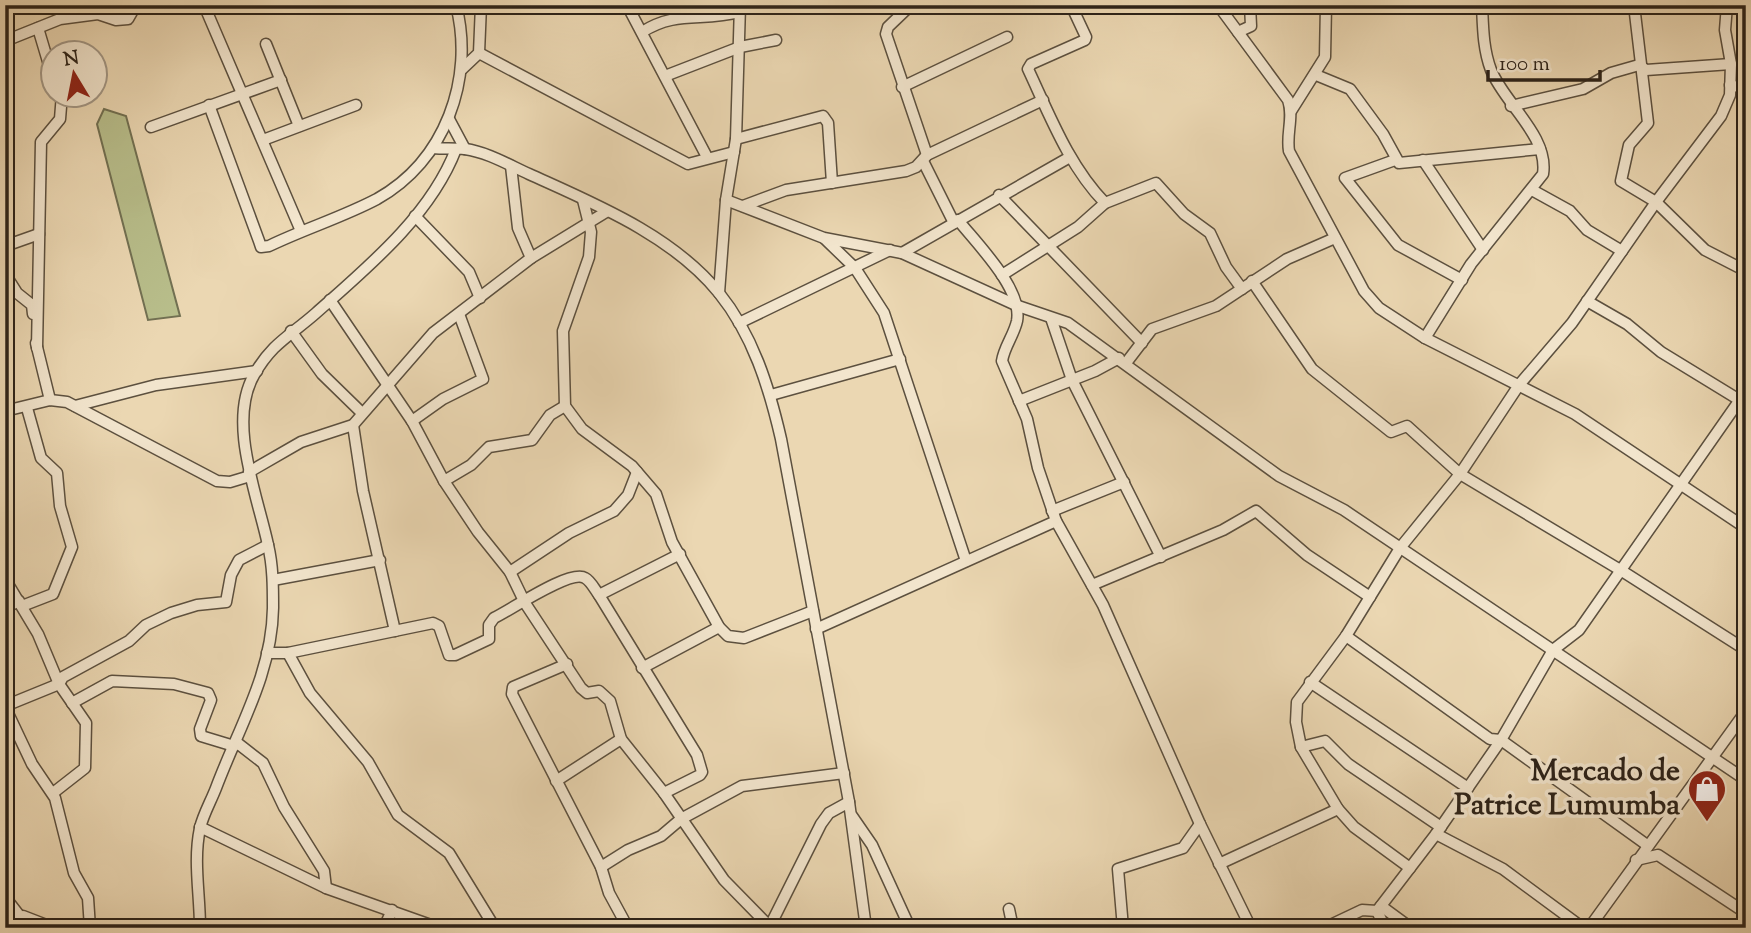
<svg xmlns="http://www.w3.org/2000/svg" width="1751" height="933" font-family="'Sorts Mill Goudy',serif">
<rect width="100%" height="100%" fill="#ebd7b2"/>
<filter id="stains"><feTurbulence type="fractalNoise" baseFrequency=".00286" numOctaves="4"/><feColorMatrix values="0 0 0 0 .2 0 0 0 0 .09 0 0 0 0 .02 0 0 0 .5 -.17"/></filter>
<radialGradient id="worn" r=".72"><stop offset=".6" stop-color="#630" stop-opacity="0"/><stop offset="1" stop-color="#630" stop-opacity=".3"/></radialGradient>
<path fill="#b8be8b" stroke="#727052" stroke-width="2" d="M104 109 126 116 180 316 148 320 97 124Z"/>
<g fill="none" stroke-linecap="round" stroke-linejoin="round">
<defs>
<g id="minor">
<path d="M204 5 301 231"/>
<path d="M627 5 707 157"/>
<path d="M911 5 888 27 886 34 927 155"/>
<path d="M1071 5 1086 37 1085 40 1031 64 1028 69C1050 116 1069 166 1105 203"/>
<path d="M1218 5 1288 100C1294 118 1286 133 1289 151L1364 291 1379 308 1425 338 1575 414 1746 528"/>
<path d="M1461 5 1482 7"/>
<path d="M1634 5 1648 123 1629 145 1621 181 1656 202 1705 250 1746 271"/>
<path d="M38 28 52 75"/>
<path d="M642 32C677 10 701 22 740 12"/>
<path d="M1238 32 1251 26 1250 5"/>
<path d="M5 41 60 19 98 14 116 20 128 19 136 5"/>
<path d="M266 44 299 126"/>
<path d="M479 53 688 164 734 152"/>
<path d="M461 70 479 53 481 5"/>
<path d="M1316 75 1350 89 1383 134 1399 163 1540 149"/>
<path d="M665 76 740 47 776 40"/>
<path d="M1730 85 1746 89"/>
<path d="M902 87 1007 37"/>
<path d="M209 105 259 241 261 247 269 246C304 229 343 217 377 199 445 161 475 79 456 5"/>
<path d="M1511 106 1583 89 1611 73 1639 65 1646 70 1731 64"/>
<path d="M1291 111 1325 57 1326 5"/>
<path d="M449 119 465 149"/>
<path d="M151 127 281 80"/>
<path d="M736 139 823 116 828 123 832 183"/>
<path d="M263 140 356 105"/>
<path d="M433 148C443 149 454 148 465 149 487 152 509 165 529 174 595 204 672 235 719 293 753 335 769 387 781 439L849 802 866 928"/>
<path d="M1395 160 1345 178 1398 245 1462 280"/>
<path d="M1423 160 1483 250"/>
<path d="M923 161 954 223"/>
<path d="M511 166 518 228 531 258"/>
<path d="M1532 190 1570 211 1587 230 1622 251"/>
<path d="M999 195 1142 343"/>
<path d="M583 200 591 232 589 257 563 331 565 406 582 429 632 466 656 494 672 542 719 627 728 636 744 638 813 611"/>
<path d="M726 200 824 238 902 253 1018 306 1068 323 1279 476 1344 510 1746 780"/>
<path d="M743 206 786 190 906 171 916 167 927 155 1043 100"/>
<path d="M415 216 469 272 480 298"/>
<path d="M958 220C977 244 1023 289 1017 321 1014 335 1004 347 1002 361L1027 419 1038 468 1056 521 1103 605 1200 824 1251 928"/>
<path d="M825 239 855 268 884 313 966 561"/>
<path d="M5 246 39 234"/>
<path d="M902 253 1070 157"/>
<path d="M5 274 17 293 32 305 33 314"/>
<path d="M1002 275 1078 227 1105 203 1156 183 1184 214 1210 233 1226 267 1242 289"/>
<path d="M1252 281 1312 369 1391 432 1407 426 1460 474 1622 571 1746 650"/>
<path d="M719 293 726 200 736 139 740 5"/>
<path d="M330 300 412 421 444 481 478 532 510 572 525 603 581 688 587 693 599 691 610 701 621 739 664 793 724 880 769 926"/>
<path d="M1587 301 1627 324 1661 352 1746 404"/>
<path d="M1051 318 1072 380 1161 557"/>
<path d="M739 323 890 250"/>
<path d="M291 331 322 374 362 413"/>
<path d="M1425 338 1471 264 1543 174C1549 136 1504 103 1491 70 1483 49 1483 27 1482 5"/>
<path d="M36 343 50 400"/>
<path d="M37 348 41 142 60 119 62 94"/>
<path d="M1126 363 1152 329 1216 306 1287 259 1335 238"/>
<path d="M771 395 900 359"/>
<path d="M1019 401 1095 371 1119 358"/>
<path d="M75 406 156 385 257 371"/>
<path d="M5 411 50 400 67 402 217 481 230 482 250 476"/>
<path d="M412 421 443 399 483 379 459 314"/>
<path d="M353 425 363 491 395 631"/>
<path d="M249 472 301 442 353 425 433 333 531 258 606 212"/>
<path d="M444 481 471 465 489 447 532 440 550 415 565 406"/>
<path d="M1052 511 1124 482"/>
<path d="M510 572 569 533 614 511 628 495 637 472"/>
<path d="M5 579 38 634 59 684 86 723 85 768 53 793"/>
<path d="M273 580 380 560"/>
<path d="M1092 585 1223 530 1256 511 1307 555 1370 597"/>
<path d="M599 595 680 554"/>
<path d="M22 606 53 594 72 547 60 506 57 473 41 458 27 408"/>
<path d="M5 608 19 601"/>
<path d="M816 629 1056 521"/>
<path d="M1346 636 1490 739 1501 740 1647 845"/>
<path d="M267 653H288L433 623 439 626 449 655H455L489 639V625L494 618C511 610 570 569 585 578 591 581 595 590 599 595L697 755 702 772 700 775 664 793"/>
<path d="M288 653 310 693 368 762 398 815 449 853 495 928"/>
<path d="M567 664 513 687 512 694 601 867 609 893 628 928"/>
<path d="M642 668 719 627"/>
<path d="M1310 682 1468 788"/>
<path d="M72 703 112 681 174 684 208 693 211 700 200 729 201 736 234 746"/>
<path d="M5 706 59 684 63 677 129 641 146 625 171 613 197 605 226 602 231 575 239 560 268 545"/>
<path d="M5 707 32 764 55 798 74 873 88 898 90 928"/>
<path d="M236 742 263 763 284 807 324 871 326 888"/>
<path d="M1301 747 1325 741 1348 764 1441 827"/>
<path d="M556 781 621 739"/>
<path d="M852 816 872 845 910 928"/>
<path d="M200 827 326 888 439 928"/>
<path d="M1436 834 1503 869 1583 928"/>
<path d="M1636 860 1658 855 1746 913"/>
<path d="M1219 864 1338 809"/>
<path d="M601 867 628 850 661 836 681 819 742 786 844 773"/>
<path d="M1410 868 1354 827 1338 809 1301 747 1296 722 1297 702 1346 636 1400 548 1460 474 1519 385 1572 323 1656 202 1721 116 1730 95 1731 64 1725 30 1727 5"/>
<path d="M5 897 29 928"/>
<path d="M1381 906 1411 928"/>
<path d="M1009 909 1013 928"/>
<path d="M1377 911 1436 834 1501 740 1553 650 1579 630 1746 391"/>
<path d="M1377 911 1385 928"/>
<path d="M23 916 54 928"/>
<path d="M200 928C200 894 193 861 200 828 203 815 211 801 216 788 238 729 272 674 273 608 273 587 273 566 268 545 258 497 227 422 254 375 272 343 290 336 316 313 368 267 431 215 456 149"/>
<path d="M384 928 392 910"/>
<path d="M769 928 821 824 829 813 849 802"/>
<path d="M1123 928 1118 869 1183 848 1200 824"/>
<path d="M1324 928 1362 910 1377 911"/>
<path d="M1589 928 1746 711"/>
</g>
</defs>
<use href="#minor" stroke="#5c503f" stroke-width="13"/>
<use href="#minor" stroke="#f2e5cd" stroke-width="10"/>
</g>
<defs>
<symbol id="shop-pin" viewBox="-11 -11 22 30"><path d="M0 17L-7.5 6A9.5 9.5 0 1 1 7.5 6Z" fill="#8f2418" stroke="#f2e5cd"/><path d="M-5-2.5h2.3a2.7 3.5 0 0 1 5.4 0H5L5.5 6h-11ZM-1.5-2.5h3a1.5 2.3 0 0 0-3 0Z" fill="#fff"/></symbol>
</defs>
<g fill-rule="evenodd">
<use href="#shop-pin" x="1685" y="767" width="44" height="60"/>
</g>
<g text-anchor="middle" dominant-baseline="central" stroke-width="7" stroke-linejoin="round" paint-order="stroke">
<g font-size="30" font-weight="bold" fill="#2d2319" stroke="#f2e5cd" text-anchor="end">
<text x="1680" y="772">Mercado de<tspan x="1680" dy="34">Patrice Lumumba</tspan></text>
</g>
</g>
<rect width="1751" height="933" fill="none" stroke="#ebd7b2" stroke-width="28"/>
<rect x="7" y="7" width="1737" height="919" fill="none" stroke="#2d2319" stroke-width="3.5"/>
<rect x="14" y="14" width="1723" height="905" fill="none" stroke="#2d2319" stroke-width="2"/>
<g transform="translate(74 74) rotate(350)"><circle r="33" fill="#f2e5cd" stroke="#a39785" stroke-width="2"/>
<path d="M0-5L12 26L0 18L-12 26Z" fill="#8f2418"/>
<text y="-10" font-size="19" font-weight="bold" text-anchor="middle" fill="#2d2319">N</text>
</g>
<path d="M1488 70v10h112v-10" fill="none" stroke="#2d2319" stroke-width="3.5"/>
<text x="1499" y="70" font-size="21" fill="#2d2319" stroke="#f2e5cd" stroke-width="5" paint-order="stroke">100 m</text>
<rect width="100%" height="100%" filter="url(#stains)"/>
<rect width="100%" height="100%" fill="url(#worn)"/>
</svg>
